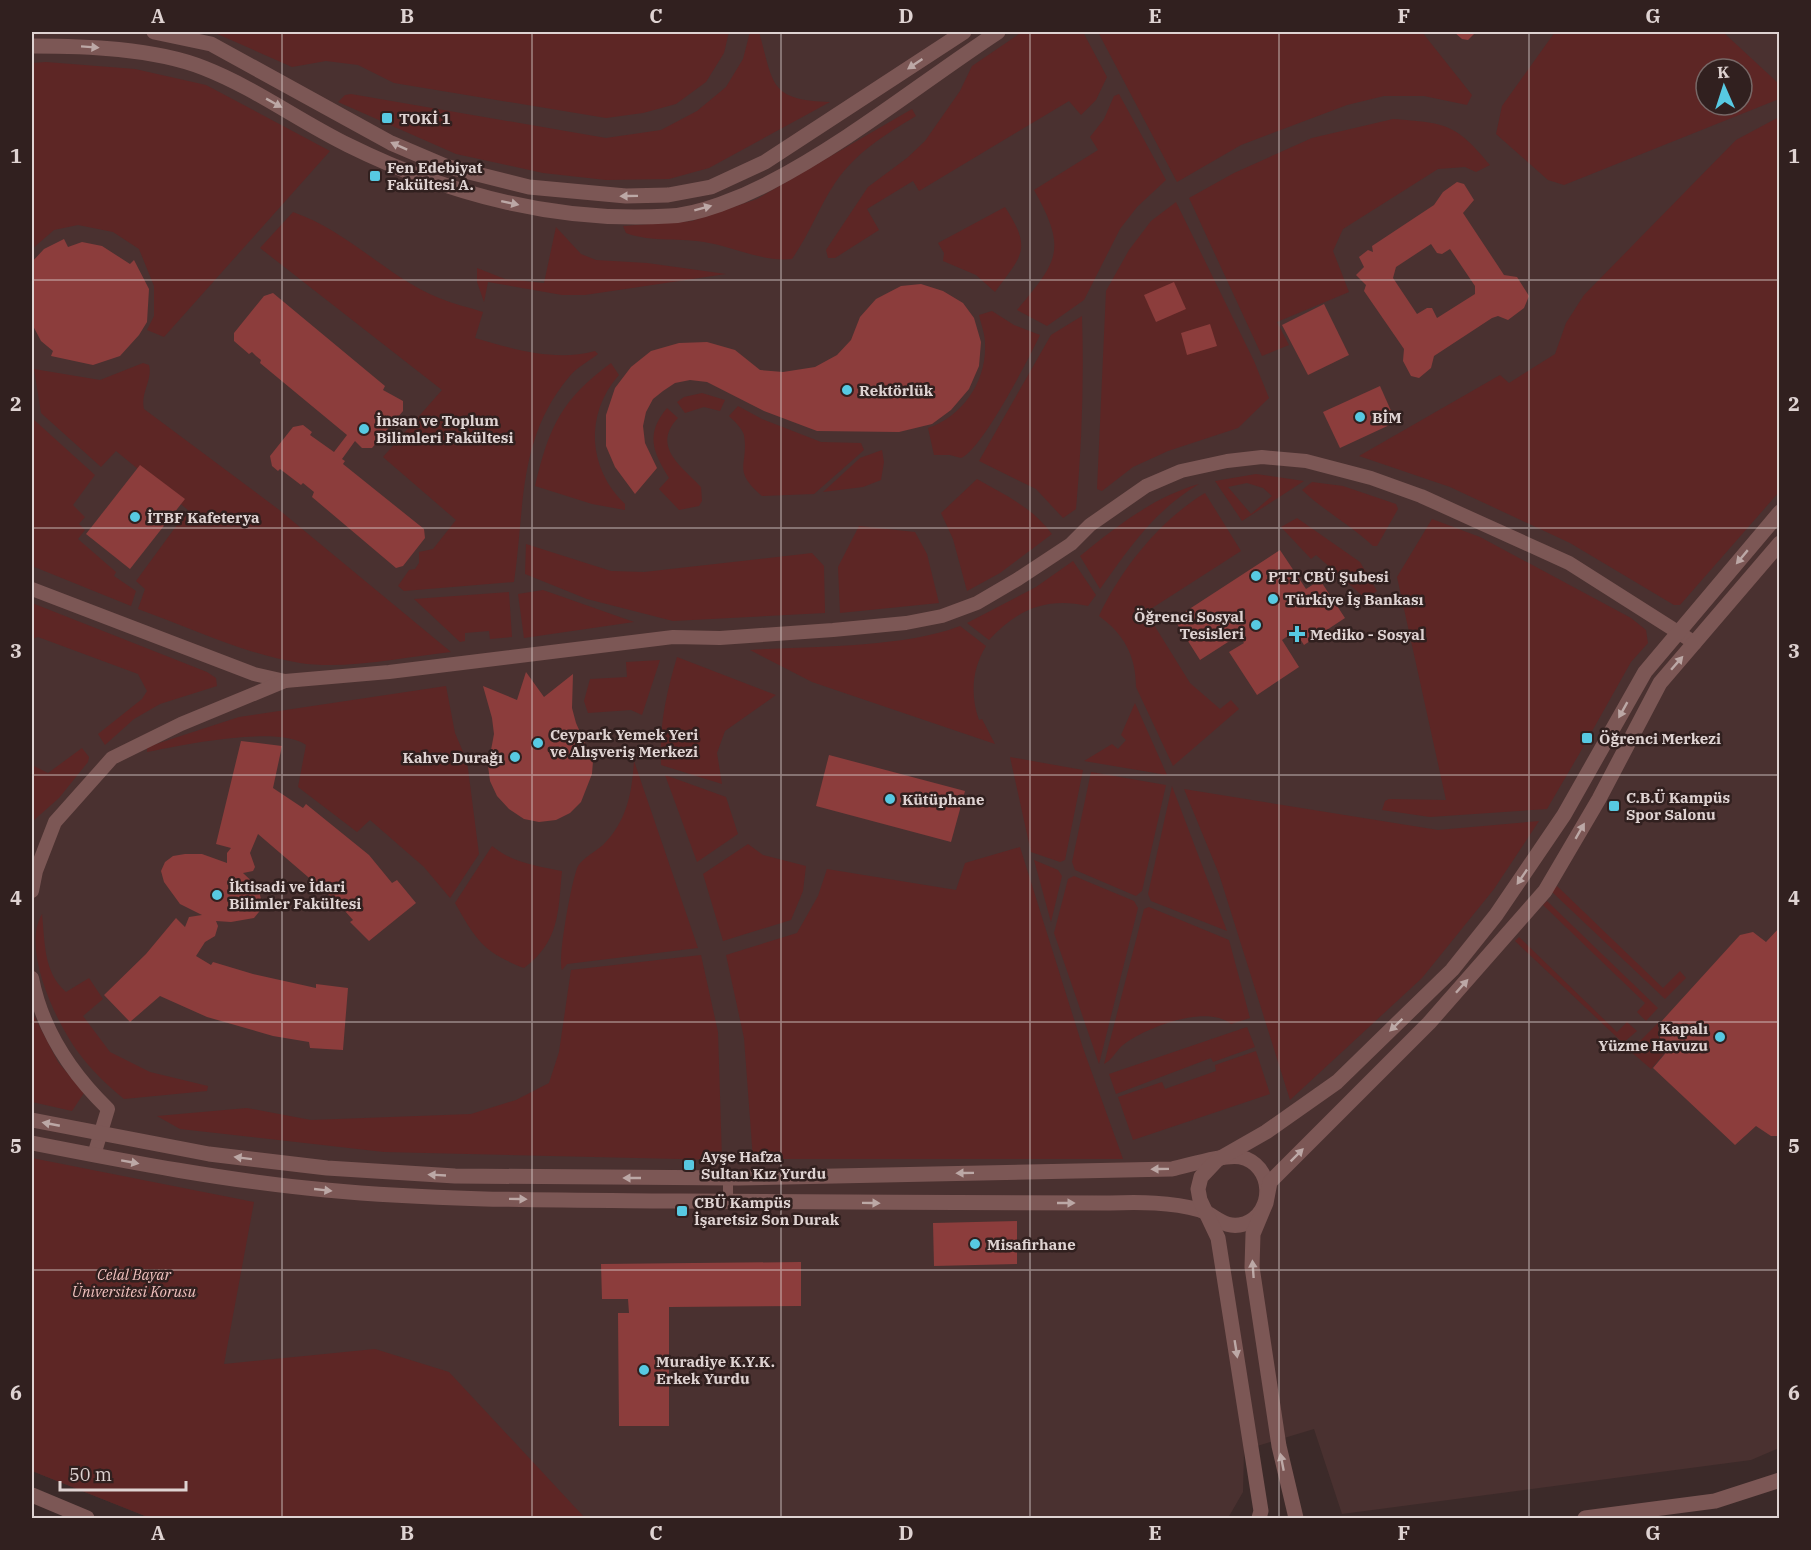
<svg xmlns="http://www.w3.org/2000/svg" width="1811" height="1550" font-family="'IBM Plex Serif',serif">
<rect width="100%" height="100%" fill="#3c2a29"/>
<path fill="#4a3130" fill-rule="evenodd" d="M32 32H1779V1448L1751 1460 1342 1514 1314 1429 1244 1450 1243 1492 1228 1518H150L32 1471ZM1706 69H1742V105H1706Z"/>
<g fill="#5d2625" fill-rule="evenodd">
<path d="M213 32H729L724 53 706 82 676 104 643 113 606 118 394 83 358 65 326 61 292 67Z"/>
<path d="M750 32H759C774 85 769 100 830 102L709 168 669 179 606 180 543 173 456 154 338 102 345 95 351 94 606 138 661 130 697 111 726 87 743 59Z"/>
<path d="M1022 32H1083L1107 77 1096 100 1081 115 1069 101 919 191 913 181 867 209 879 230 835 258H828L826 250 868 187 907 158 925 141 960 91 972 66Z"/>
<path d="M1098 32H1422L1472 95 1467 105 1424 96H1384L1347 105 1241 145 1177 182Z"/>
<path d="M1555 32H1723L1779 84V99L1564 185 1548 180 1496 134 1502 106ZM1706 69H1742V105H1706Z"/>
<path d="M46 62 135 69 206 85 330 151 164 337 147 330 154 316V286L139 249 113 232 78 225 54 230 32 249V63Z"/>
<path d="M1119 94 1166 180 1137 207 1120 229 1084 300 1047 326 1017 310C1059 260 1067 249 1034 190L1098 150 1090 137 1104 119 1114 96Z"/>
<path d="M912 109 916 116C886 134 855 153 835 183 819 207 809 235 792 259 763 262 737 248 709 243 682 237 652 243 626 233L623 226 692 221 757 199Z"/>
<path d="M1779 117V492L1680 605H1674L1570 543 1450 487 1359 456 1500 375 1509 383 1555 354 1566 323 1584 295 1736 140Z"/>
<path d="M1393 119C1445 123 1456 123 1490 165L1476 172 1465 167 1438 169 1343 229 1333 251 1349 292 1277 322 1289 345 1262 356 1189 198 1234 173 1312 138Z"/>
<path d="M1176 202 1254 361 1269 398 1238 428 1168 451 1133 467 1102 491 1097 489 1106 291 1129 250 1151 221Z"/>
<path d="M1005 207C1032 249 1023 254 995 292L976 275 943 261 944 253 938 243Z"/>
<path d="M293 212C350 232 387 277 439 298 453 304 468 307 483 312L475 338C513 349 555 362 595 351L598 354C589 361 576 368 569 377 517 439 525 508 514 582L404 591 398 586 409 570 415 569 419 563V552L433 549 456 520 383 457 442 390 260 248Z"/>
<path d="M556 227 581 254 596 260 647 263 726 274 585 295H562L488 282 484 302 477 282V268L505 279 544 283Z"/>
<path d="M992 311 1014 325 1040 335C1029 358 982 450 961 458L950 455H934L928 428C963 416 987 381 985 343 985 334 981 324 979 315Z"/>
<path d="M1082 316C1084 380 1082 444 1076 509L1063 518 1036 489 979 461 1051 335Z"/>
<path d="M143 363 149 365C153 380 140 393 144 409L278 509 451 652C405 657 346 670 300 663 244 654 191 628 138 609L145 589 136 581 188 510 116 451 101 467 41 413 34 369 100 380Z"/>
<path d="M611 363 619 375C584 414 588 469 625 504V510L592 504 535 486C549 427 561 400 611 363Z"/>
<path d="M702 393 725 400 720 411 704 407 685 413 677 402 684 397Z"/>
<path d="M738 406 762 419 821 442 861 443 864 450 814 494 762 496C731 469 749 466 744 435 742 428 734 421 729 416Z"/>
<path d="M667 408 678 418C650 447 684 468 701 487L702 501 699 506 679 510 659 489 669 478C653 452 645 434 667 408Z"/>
<path d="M32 418 95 475 73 505 85 517 79 524 85 530 78 539 116 572 114 576 136 591 131 606 32 566Z"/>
<path d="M882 450 884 462 881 480 863 487 823 492 860 458Z"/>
<path d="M1256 474 1304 481 1242 521 1215 481ZM1247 483 1263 488 1272 496 1251 514 1228 487Z"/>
<path d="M977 479C1005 495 1032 507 1052 534L1000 573 967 591 953 539 941 513Z"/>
<path d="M1312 482 1343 486 1396 504 1398 509 1377 546H1373C1351 525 1324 511 1302 490Z"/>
<path d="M1199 484C1154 511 1130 547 1100 589L1080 556C1116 527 1153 497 1199 484Z"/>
<path d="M1205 493 1241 551 1146 612 1190 683 1220 709 1231 700 1239 709 1173 766 1136 687C1136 656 1124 634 1099 616 1121 569 1160 520 1205 493Z"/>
<path d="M1297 518 1360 562 1377 591 1366 599 1316 555 1311 559 1281 527Z"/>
<path d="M1432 519 1480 537 1631 618 1646 630 1648 643 1631 662 1591 733 1587 732 1582 741 1585 744 1547 809 1430 817 1382 810 1385 801 1389 799 1446 800 1397 577Z"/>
<path d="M859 526 915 532 927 554 939 603 840 613 838 567Z"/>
<path d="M526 544 611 571 644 572 812 553 824 566 825 613 673 621 587 599 525 574Z"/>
<path d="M1073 561 1096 595 1088 606C1047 597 1017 609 989 640L967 623 1036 587Z"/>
<path d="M543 590 634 622 524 638 518 594Z"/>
<path d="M509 592 512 637 490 639 489 631 465 633V641L460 642 414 599Z"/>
<path d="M32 603 207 672 216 678 217 686 160 704 134 719 105 745 98 734 142 699 147 691 138 674 38 637 32 639Z"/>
<path d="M960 626 986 646C972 669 970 695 979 720L982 719 995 744 812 682 750 650C813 646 903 648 960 626Z"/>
<path d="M677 657 776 695 725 731 717 753 722 784 661 765C659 726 666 694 677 657Z"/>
<path d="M660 660 642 715 631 710 588 713 584 701 590 679 627 677 626 662Z"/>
<path d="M446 686 455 733 467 761 479 854 450 898 424 867 370 820 357 832 298 787 306 745C279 725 181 745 147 752V747L239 717Z"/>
<path d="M1135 703 1167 775 1084 761 1112 744 1118 749 1126 740 1121 735Z"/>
<path d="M82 748 89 757 88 762 59 798 33 821 32 765 48 773Z"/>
<path d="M1010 757 1083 770 1065 860 1060 862 1031 852Z"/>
<path d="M634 761 698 948 567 964 562 970C557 960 572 878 578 866 583 858 596 851 603 845 627 821 632 793 634 761Z"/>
<path d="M1091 772 1166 785 1142 891 1136 896 1075 870 1072 862Z"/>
<path d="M665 775 726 797 738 834 697 862Z"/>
<path d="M1172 786 1227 931 1151 901 1148 894Z"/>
<path d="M1184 789 1438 830 1539 821 1494 889 1422 978 1290 1100 1219 874Z"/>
<path d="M748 844 763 855 806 866 803 891 791 920 723 941 703 874Z"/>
<path d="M492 846C513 863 537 866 562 871 558 912 560 941 524 968 483 952 476 940 455 903Z"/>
<path d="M1020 847 1083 1048 1123 1159H753L744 1038 726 955 797 933 818 896 827 869 956 890 965 863Z"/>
<path d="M1034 860 1058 870 1062 876 1051 922Z"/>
<path d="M1074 876 1134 901 1138 908 1099 1064 1054 933 1068 879Z"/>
<path d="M1557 886 1663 988 1680 971 1686 978 1665 999 1551 891Z"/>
<path d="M1547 901 1658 1008 1646 1021 1637 1012 1645 1003 1543 905Z"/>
<path d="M1149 907 1229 940 1250 1018 1231 1024C1207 1004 1146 1027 1123 1045 1115 1052 1113 1059 1104 1064L1144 909Z"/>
<path d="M42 914C45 941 43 972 66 992L89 978 103 999 83 1016 110 1052 150 1072 208 1086 207 1091 124 1099C107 1085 91 1070 78 1052 56 1022 21 949 42 914Z"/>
<path d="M1519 937 1617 1032 1627 1022 1637 1031 1623 1043 1515 941Z"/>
<path d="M701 955 718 1032 722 1160 384 1152 180 1129 157 1116 247 1108 311 1120 471 1114 516 1100 549 1083 559 1052 571 970Z"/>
<path d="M32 1012 58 1062 84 1093 72 1111 32 1102Z"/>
<path d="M1658 1023 1659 1038 1668 1049 1651 1069 1630 1051Z"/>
<path d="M1247 1027 1255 1047 1213 1062 1211 1058 1116 1094 1109 1074Z"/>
<path d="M1256 1051 1270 1094 1133 1140 1118 1097 1162 1082 1165 1089 1216 1071 1215 1065Z"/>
<path d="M32 1158 254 1202 224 1364 375 1349 449 1372 585 1518H150L32 1471Z"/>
</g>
<g fill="#8c3d3c" fill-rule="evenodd">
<path d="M1454 32H1476L1468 40 1462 39Z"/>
<path d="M1457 182 1464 184 1474 200 1463 213 1504 275 1517 277 1529 296 1524 308 1508 320 1498 316 1492 318 1434 356 1431 368 1419 378 1411 376 1403 361 1404 349 1364 291 1366 285 1356 275 1364 267 1359 257 1368 250 1373 252 1372 246 1434 205 1443 192ZM1431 244 1437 253 1442 254 1450 249 1475 286V294L1437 318 1432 308H1427L1417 314 1393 278 1396 267Z"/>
<path d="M64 239 68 247 82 242 102 246 130 264 134 260 149 289 147 322 139 335 120 356 93 365 51 356 53 351 41 341 32 324V262L44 249Z"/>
<path d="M1174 282 1186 309 1156 322 1144 295Z"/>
<path d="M921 284 943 291 963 303 974 318 981 342 979 366 969 389 951 410 932 424 899 432 817 431 764 411 707 382 690 380 675 383 663 391 653 399 646 412 643 426 645 443 657 468 635 494 615 467 606 446V415L615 388 631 367 651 351 679 343 707 342 735 350 760 370 783 372 815 367 837 355 851 340 860 317 876 299 901 286Z"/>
<path d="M273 293 385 386 383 390 403 401V411L372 448H362L355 441 342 459 345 461 343 464 424 529 425 538 403 566 396 568 312 497 314 492 303 483 301 485 280 469 278 471 272 466 270 456 293 427 303 425 312 432 310 435 334 452 347 435 260 363 261 360 256 356 252 352 249 354 234 341V333L264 296Z"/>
<path d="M1324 304 1349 355 1308 375 1282 325Z"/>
<path d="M1210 324 1217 346 1187 355 1181 333Z"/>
<path d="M1380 386 1396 422 1340 448 1323 412Z"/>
<path d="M140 465 185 499 130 569 86 534Z"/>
<path d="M1280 550 1306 589 1320 580 1345 618 1304 645 1295 631 1282 640 1299 667 1257 695 1229 652 1244 643 1239 635 1200 660 1174 619Z"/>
<path d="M526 672 544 697 573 674 572 708 576 723 593 761 592 774 581 802 570 813 556 820 539 822 524 819 509 809 497 796 490 781 488 766 494 734 492 718 483 686 517 700Z"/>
<path d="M241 741 282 746 273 788 303 808 306 804 369 855 392 883 397 880 416 903 369 941 350 922 353 920 336 901 258 834 250 853 255 867 253 871 243 873 258 887 263 907 254 918 231 922 216 921 218 926 215 936 205 942 196 956 211 965 213 962 253 974 316 988V984L348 988 343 1050 310 1048 309 1042 273 1036 207 1017 160 996 130 1022 104 995 146 954 176 918 185 927 189 917 202 915 180 904 164 882 161 871 165 862 173 856 185 854H202L227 863V853L231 848 216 844Z"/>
<path d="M829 755 965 791 951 842 816 806Z"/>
<path d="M1780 927V1136H1771L1756 1126 1735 1145 1653 1068 1669 1049 1660 1038V1023L1740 935 1753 932 1766 942Z"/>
<path d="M1017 1221V1264L934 1266 933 1223Z"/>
<path d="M801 1262V1306L669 1307V1426H619L618 1313H629L628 1299H602L601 1264Z"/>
</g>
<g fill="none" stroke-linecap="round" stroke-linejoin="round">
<path stroke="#7c5755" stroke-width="10" d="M728 1178V1201"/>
<g stroke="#7c5755" stroke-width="14">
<path d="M32 589 254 674 285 681"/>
<path d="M32 891 36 871 55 822 112 758 181 724 285 681 389 672 673 637 720 638 833 630 906 623 942 616 977 603 1018 579 1071 544 1090 525 1146 486 1181 471 1227 461 1262 457 1306 461 1371 478 1421 496 1569 563 1695 643"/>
<path d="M32 978C42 1029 71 1073 108 1109L94 1155"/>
</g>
<g stroke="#7c5755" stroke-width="15">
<path d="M154 32 211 44 391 143 445 166 529 187 626 196 668 195 711 187 765 162 964 32"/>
<path d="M32 46C84 46 154 48 204 68 255 88 299 121 348 145 447 194 557 223 669 216 699 215 742 197 769 183 850 141 922 82 998 32"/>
<path d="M32 1120 209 1154 327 1168 455 1176 738 1178 1172 1169C1190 1165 1224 1154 1240 1157 1274 1164 1276 1213 1244 1224 1224 1230 1216 1215 1200 1210 1170 1202 1141 1202 1110 1203 967 1203 823 1202 680 1201 562 1200 444 1201 326 1190 227 1181 129 1162 32 1143"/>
<path d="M32 1495 87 1518"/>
<path d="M1259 1518 1261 1511 1218 1238 1200 1200 1198 1189 1201 1177 1217 1160 1266 1132 1337 1082 1452 970 1496 915 1564 815 1645 672 1780 512"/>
<path d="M1296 1518 1279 1446 1252 1267 1253 1234 1266 1203 1270 1182 1429 1023 1545 891 1599 799 1660 683 1780 543"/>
<path d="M1585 1518 1715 1501 1780 1480"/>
</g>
</g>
<defs><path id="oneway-solid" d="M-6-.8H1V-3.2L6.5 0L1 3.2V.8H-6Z" transform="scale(1.5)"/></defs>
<g fill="#bca8a6">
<use href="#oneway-solid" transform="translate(90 47) rotate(4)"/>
<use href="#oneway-solid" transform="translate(915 64) rotate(146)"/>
<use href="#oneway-solid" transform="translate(274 103) rotate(29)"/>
<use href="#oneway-solid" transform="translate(399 146) rotate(-156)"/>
<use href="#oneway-solid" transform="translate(629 196) rotate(179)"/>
<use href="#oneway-solid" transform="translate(510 203) rotate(12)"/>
<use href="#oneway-solid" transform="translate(703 208) rotate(-15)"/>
<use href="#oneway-solid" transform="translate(1742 557) rotate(130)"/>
<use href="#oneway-solid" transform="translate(1677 663) rotate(-49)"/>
<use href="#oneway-solid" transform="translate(1623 710) rotate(119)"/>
<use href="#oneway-solid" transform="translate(1580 831) rotate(-60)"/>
<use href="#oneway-solid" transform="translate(1522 877) rotate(124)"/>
<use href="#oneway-solid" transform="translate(1462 986) rotate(-48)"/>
<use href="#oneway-solid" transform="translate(1396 1025) rotate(136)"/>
<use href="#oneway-solid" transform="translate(51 1124) rotate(-169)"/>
<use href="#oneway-solid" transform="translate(1297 1155) rotate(-45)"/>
<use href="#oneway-solid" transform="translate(243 1158) rotate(-173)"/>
<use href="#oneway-solid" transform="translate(130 1162) rotate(10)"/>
<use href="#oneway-solid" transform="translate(1160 1169) rotate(179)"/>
<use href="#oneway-solid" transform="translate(965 1173) rotate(179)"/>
<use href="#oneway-solid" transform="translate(437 1175) rotate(-177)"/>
<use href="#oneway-solid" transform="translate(632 1178) rotate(180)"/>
<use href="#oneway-solid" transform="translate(323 1190) rotate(6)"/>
<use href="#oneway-solid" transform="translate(518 1199) rotate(1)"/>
<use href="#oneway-solid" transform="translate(871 1203) rotate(1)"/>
<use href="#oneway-solid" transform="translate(1066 1203)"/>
<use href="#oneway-solid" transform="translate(1253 1269) rotate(-94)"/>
<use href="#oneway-solid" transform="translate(1236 1349) rotate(81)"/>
<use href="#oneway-solid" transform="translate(1282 1462) rotate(-101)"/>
</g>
<path fill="none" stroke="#dfd3d2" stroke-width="1.5" stroke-opacity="0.55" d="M282 32V1518M532 32V1518M781 32V1518M1030 32V1518M1279 32V1518M1529 32V1518M32 280H1780M32 528H1780M32 775H1780M32 1022H1780M32 1270H1780"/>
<g fill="#57c9e2" stroke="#31201f" stroke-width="2">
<rect x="381" y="112" width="12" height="12" rx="3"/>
<rect x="369" y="170" width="12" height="12" rx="3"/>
<circle cx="847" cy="390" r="6"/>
<circle cx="1360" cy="417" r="6"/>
<circle cx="364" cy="429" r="6"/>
<circle cx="135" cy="517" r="6"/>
<circle cx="1256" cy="576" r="6"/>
<circle cx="1273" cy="599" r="6"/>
<circle cx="1256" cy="625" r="6"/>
<path d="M1294 625h6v6h6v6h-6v6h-6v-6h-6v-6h6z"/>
<rect x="1581" y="732" width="12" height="12" rx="3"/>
<circle cx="538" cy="743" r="6"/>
<circle cx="515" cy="757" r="6"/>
<circle cx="890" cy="799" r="6"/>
<rect x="1608" y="800" width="12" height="12" rx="3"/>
<circle cx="217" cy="895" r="6"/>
<circle cx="1720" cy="1037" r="6"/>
<rect x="683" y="1159" width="12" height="12" rx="3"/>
<rect x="676" y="1205" width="12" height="12" rx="3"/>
<circle cx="975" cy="1244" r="6"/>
<circle cx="644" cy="1370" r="6"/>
</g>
<g text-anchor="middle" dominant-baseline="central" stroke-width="5" stroke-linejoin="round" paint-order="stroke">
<g font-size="15" font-weight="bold" fill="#dfd3d2" stroke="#31201f" text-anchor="start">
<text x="399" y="118">TOKİ 1</text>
<text x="387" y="167">Fen Edebiyat<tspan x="387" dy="17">Fakültesi A.</tspan></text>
<text x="859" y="390">Rektörlük</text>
<text x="1372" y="417">BİM</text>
<text x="376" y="420">İnsan ve Toplum<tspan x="376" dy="17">Bilimleri Fakültesi</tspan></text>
<text x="147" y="517">İTBF Kafeterya</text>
<text x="1268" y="576">PTT CBÜ Şubesi</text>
<text x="1285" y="599">Türkiye İş Bankası</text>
<text x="1244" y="616" text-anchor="end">Öğrenci Sosyal<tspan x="1244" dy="17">Tesisleri</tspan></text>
<text x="1310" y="634">Mediko - Sosyal</text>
<text x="550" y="734">Ceypark Yemek Yeri<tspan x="550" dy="17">ve Alışveriş Merkezi</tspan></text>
<text x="1599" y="738">Öğrenci Merkezi</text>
<text x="503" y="757" text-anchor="end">Kahve Durağı</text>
<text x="1626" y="797">C.B.Ü Kampüs<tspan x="1626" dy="17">Spor Salonu</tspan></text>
<text x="902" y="799">Kütüphane</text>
<text x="229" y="886">İktisadi ve İdari<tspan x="229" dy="17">Bilimler Fakültesi</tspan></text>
<text x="1708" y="1028" text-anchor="end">Kapalı<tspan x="1708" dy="17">Yüzme Havuzu</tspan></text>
<text x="701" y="1156">Ayşe Hafza<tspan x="701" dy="17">Sultan Kız Yurdu</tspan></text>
<text x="694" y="1202">CBÜ Kampüs<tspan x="694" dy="17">İşaretsiz Son Durak</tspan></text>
<text x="987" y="1244">Misafirhane</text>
<text x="656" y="1361">Muradiye K.Y.K.<tspan x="656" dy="17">Erkek Yurdu</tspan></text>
</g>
<g font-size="15" font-style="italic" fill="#f1c1be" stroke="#31201f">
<text x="134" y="1274">Celal Bayar<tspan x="134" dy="17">Üniversitesi Korusu</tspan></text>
</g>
</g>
<rect width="1811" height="1550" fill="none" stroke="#31201f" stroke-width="66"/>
<g transform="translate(1724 87) rotate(357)"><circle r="28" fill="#31201f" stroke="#776867" stroke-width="1.5"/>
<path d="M0-4.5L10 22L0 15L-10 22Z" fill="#57c9e2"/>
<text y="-9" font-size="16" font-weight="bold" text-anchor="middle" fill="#dfd3d2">K</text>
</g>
<path d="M60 1481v9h126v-9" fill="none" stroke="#dfd3d2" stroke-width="3"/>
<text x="69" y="1481" font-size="18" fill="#dfd3d2" stroke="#31201f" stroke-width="4.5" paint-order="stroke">50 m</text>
<rect x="33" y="33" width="1745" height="1484" fill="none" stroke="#dfd3d2" stroke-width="2"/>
<g font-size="20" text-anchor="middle" font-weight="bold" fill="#dfd3d2">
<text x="158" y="23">A</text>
<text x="407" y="23">B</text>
<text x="656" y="23">C</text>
<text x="906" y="23">D</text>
<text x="1155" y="23">E</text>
<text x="1404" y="23">F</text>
<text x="1653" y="23">G</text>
<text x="16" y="163">1</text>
<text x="1794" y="163">1</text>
<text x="16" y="411">2</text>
<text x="1794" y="411">2</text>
<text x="16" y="658">3</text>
<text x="1794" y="658">3</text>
<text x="16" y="905">4</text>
<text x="1794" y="905">4</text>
<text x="16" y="1153">5</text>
<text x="1794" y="1153">5</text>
<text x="16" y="1400">6</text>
<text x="1794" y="1400">6</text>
<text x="158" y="1540">A</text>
<text x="407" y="1540">B</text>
<text x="656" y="1540">C</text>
<text x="906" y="1540">D</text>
<text x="1155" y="1540">E</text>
<text x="1404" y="1540">F</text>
<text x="1653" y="1540">G</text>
</g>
</svg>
